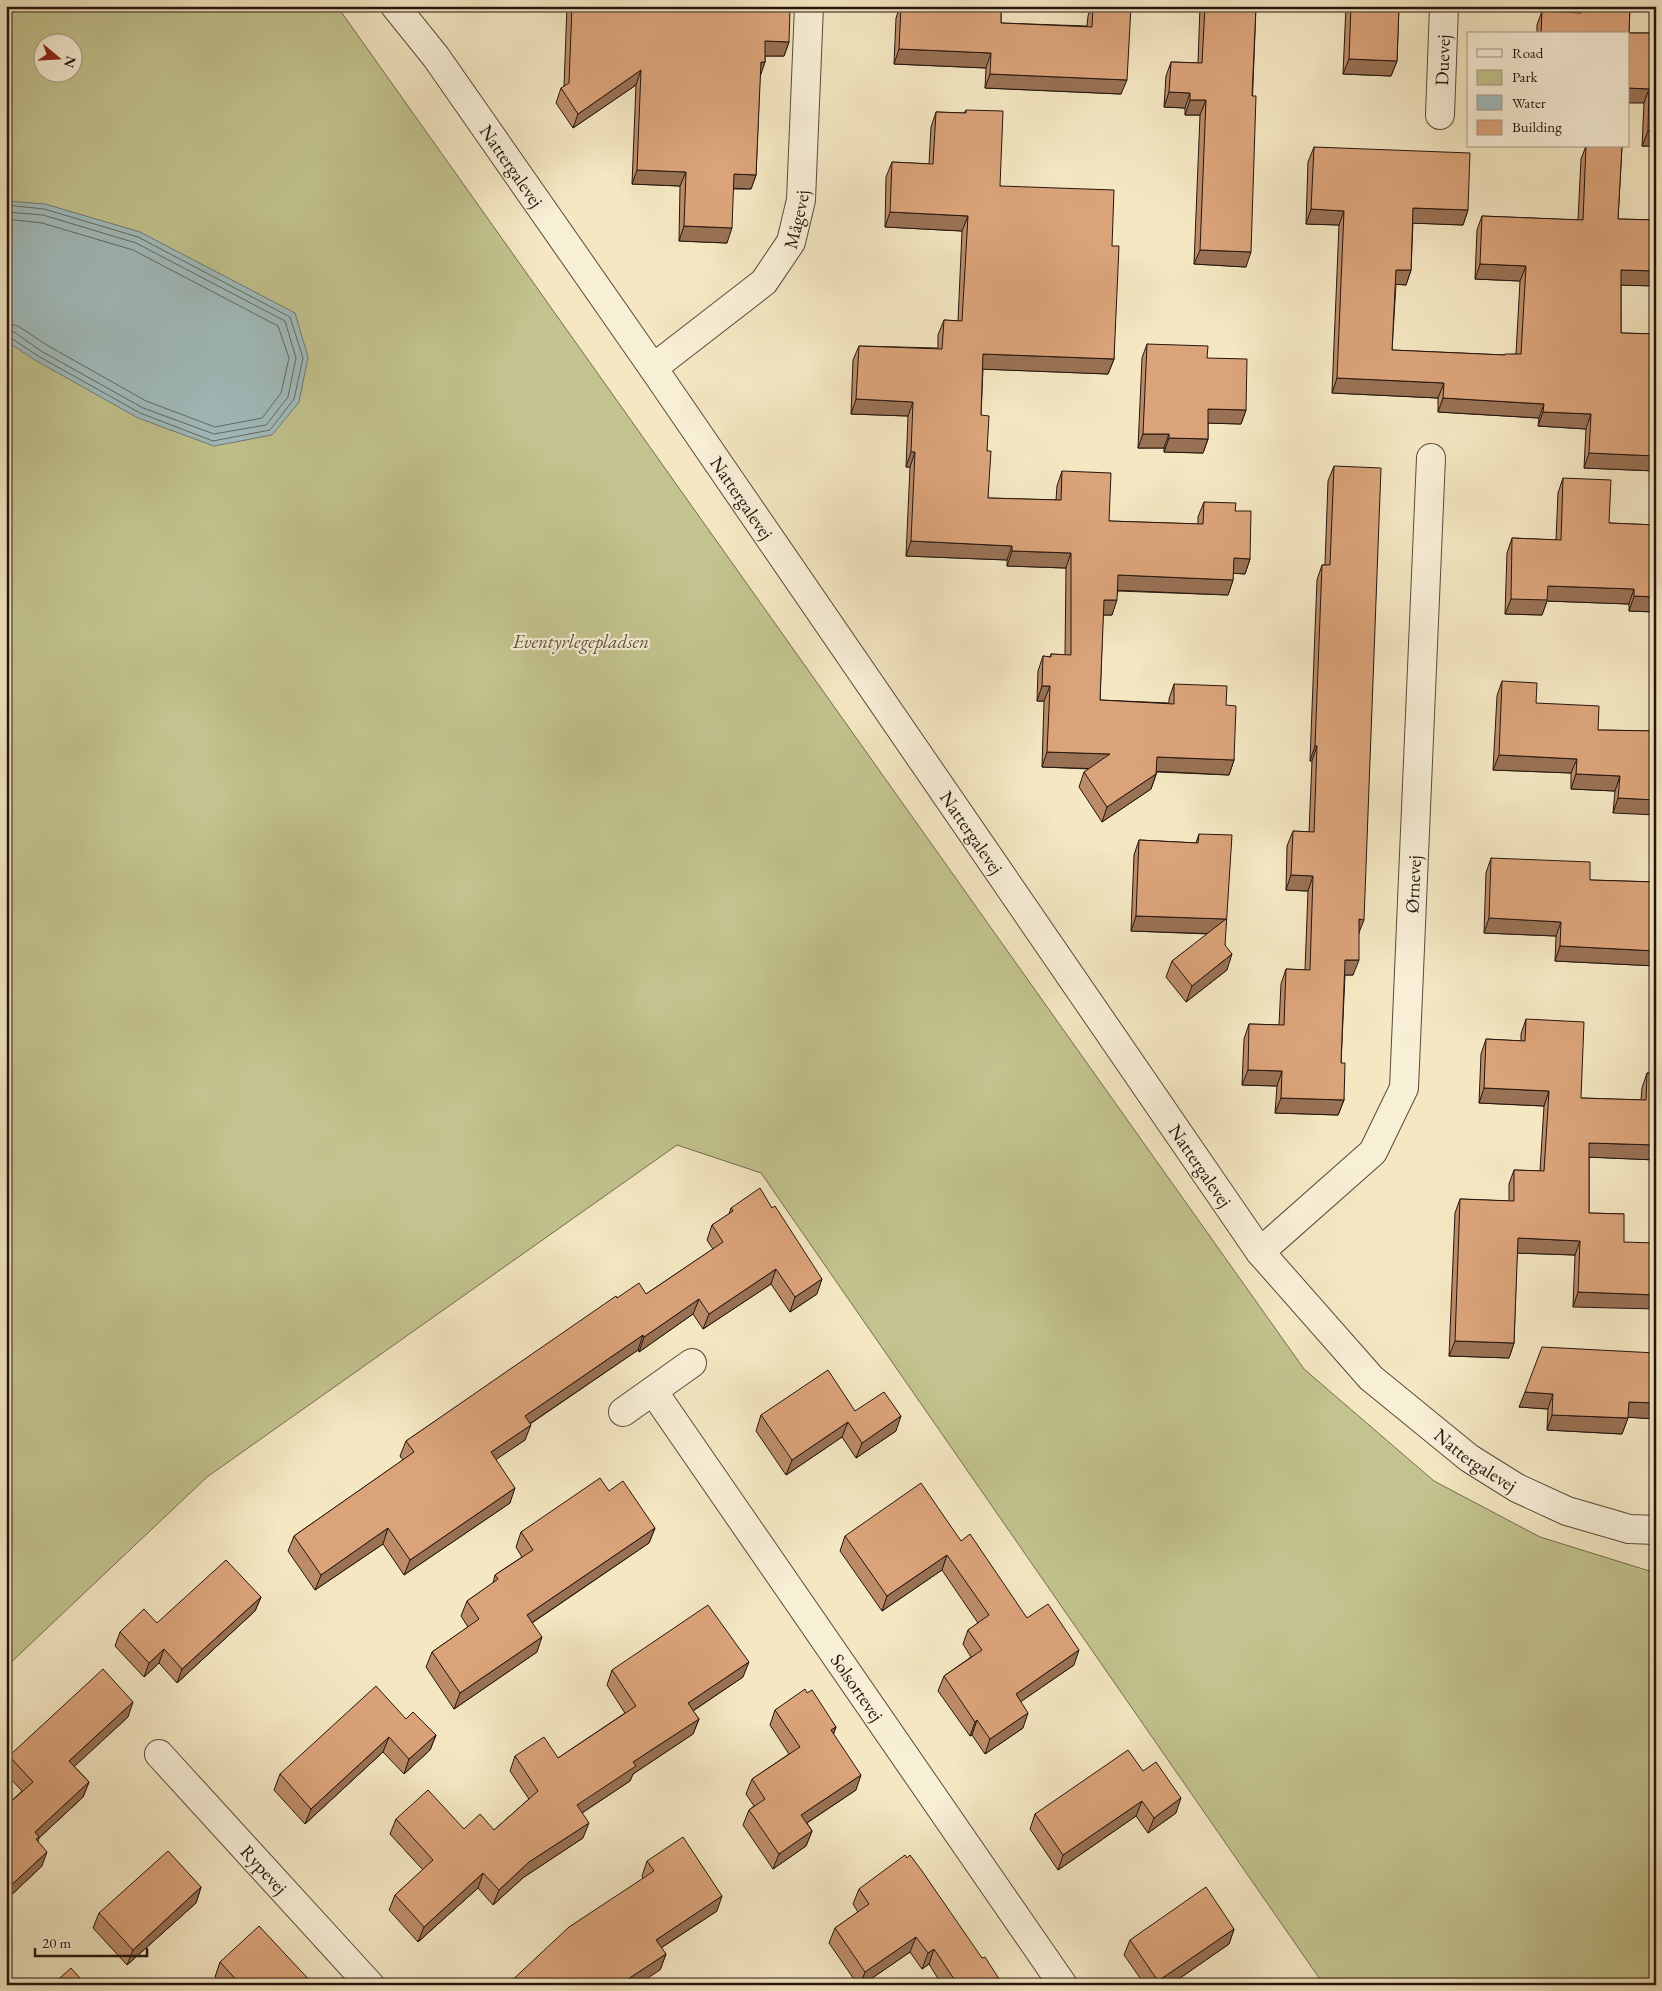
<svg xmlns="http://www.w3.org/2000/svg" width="1662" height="1991" font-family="'EB Garamond',serif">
<rect width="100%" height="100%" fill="#f4e7c2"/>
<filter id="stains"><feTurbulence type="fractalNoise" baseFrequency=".004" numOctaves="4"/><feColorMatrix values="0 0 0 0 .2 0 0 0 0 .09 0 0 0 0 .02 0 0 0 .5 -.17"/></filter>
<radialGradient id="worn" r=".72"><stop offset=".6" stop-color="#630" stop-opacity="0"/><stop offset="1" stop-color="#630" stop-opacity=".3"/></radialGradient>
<path fill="#c2c38e" stroke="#746c4e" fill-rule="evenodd" d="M6 6H337L1304 1369 1434 1481 1540 1537 1656 1573V1985H1324L761 1173 677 1145 207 1477 6 1667ZM42 42H72V72H42Z"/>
<path fill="#a1bdbe" stroke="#6f7a78" d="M6 201 45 204 140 232 295 313 308 357 299 402 272 435 214 446 138 418 35 360 6 341Z"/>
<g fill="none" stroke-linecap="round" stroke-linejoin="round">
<g stroke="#636966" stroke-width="1">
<path d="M6 205 44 209 138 237 290 317 303 358 294 399 270 430 213 441 140 413 38 356 11 338 6 337"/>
<path d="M6 212 43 215 136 243 285 321 296 358 288 397 266 425 214 434 143 408 41 351 14 332 6 331"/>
<path d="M6 219 42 223 133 250 278 326 289 358 281 393 262 418 215 427 146 401 45 344 18 326 6 323"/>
</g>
<defs>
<g id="minor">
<path id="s1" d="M1440 115 1444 6"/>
<path id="s2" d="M653 368 764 282 791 242 801 200 809 6"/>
<path id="s3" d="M1260 1252 1373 1152 1404 1088 1431 458"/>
<path id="s4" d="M653 1391 1063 1985"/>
<path d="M623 1412 692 1363"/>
<path id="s5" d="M159 1754 370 1985"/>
</g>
<g id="tertiary">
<path id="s6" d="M395 6 436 57 653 368 1260 1252 1371 1378 1469 1458 1517 1488 1567 1511 1629 1529 1656 1530"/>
</g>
</defs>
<use href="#minor" stroke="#594a3b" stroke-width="30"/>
<use href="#tertiary" stroke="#594a3b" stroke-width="30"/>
<use href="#minor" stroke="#f8efd7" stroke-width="28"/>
<use href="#tertiary" stroke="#f8efd7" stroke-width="28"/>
</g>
<g fill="#bc8c69" stroke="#25150e">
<path d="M567 6H676L789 42 784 56H765V62L760 75 756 175 751 189H733L727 243 679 241 680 186 632 184 636 85 573 128 556 103 561 88 564 87Z"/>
<path d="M900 6H1001V23L1087 26 1088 16 1091 6H1131L1121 94 985 88 986 68 894 64 896 18Z"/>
<path d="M1200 6H1256L1246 267 1194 264 1200 115H1185V108L1164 107 1166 76 1171 62 1198 63Z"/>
<path d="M1346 6H1399L1397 61 1391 76 1343 74Z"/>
<path d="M1576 6H1630L1629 33H1656V146H1642L1644 103 1628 34H1537V25L1542 11 1576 12Z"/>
<path d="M966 110 1000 186 1112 246 1114 359 1108 374 983 369 981 415 987 451 988 498 1056 500 1057 486 1062 471 1109 521 1198 524V517L1204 502 1235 511 1250 559 1245 574 1233 573V580L1228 595 1118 591 1112 615H1103L1100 700 1169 703V699L1174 684 1226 705 1234 760 1229 775 1157 772 1151 789 1102 822 1079 787 1084 772 1089 769 1042 767 1044 701H1037L1038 671 1043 656 1050 657 1051 654 1065 655 1066 568 1007 566V560L906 556 910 467H906L908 416 851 414 853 360 859 346 938 348V335L944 320 958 321 962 231 885 227 886 177 892 162 929 164 931 127 936 112 964 113Z"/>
<path d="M1586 146H1622L1618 219 1656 220V286L1621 285V333L1656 334V471L1584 468 1586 429 1538 426 1539 418 1438 412V398L1332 393 1339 225 1306 224 1308 162 1314 147 1468 210 1463 225 1413 223 1411 270 1406 285 1396 284 1392 350 1504 355 1516 354 1520 281 1475 279 1477 230 1482 216 1578 220 1581 159Z"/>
<path d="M1147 344 1207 358 1246 410 1241 424 1208 423V439L1203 453 1164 452V448H1138L1142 358Z"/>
<path d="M1334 466 1359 932 1353 975H1345L1341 1063 1344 1100 1338 1115 1275 1113 1277 1086 1242 1085 1244 1039 1249 1024 1279 1025 1281 984 1286 969 1305 970 1308 891 1286 890 1287 846 1293 831 1309 832 1312 761H1310L1317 580 1322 565H1325L1328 481Z"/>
<path d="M1563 478 1609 523 1656 525V612L1629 611V604L1547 601 1542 615 1505 614 1507 553 1512 538 1556 540 1558 493Z"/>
<path d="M1502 681 1536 703 1598 730 1656 731 1613 813 1615 791 1571 789V773L1493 770 1497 696Z"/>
<path d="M1199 834 1225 945 1227 970 1186 1002 1166 977 1172 961 1208 934 1131 931 1134 855 1139 840 1196 843Z"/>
<path d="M1491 858 1590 880 1656 882V966L1555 961 1556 936 1484 933 1486 873Z"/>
<path d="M1656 992V1160L1589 1157V1213L1624 1214 1573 1307 1575 1255 1517 1253 1514 1343 1509 1358 1449 1356 1455 1213 1460 1199 1509 1201V1184L1514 1170 1540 1171 1544 1106 1479 1103 1481 1054 1486 1039 1521 1041V1034L1526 1019 1581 1098 1641 1100 1642 1088 1647 1073H1653Z"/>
<path d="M731 1208 817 1294 790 1312 771 1284 703 1329 693 1314 639 1352 638 1350 530 1424 525 1440 496 1459 510 1503 404 1575 383 1544 315 1590 288 1551 294 1536 403 1460 400 1456 406 1441 617 1298 646 1294 713 1249 707 1240 712 1225 729 1214Z"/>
<path d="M1656 1353V1419L1628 1417 1622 1434 1547 1430 1548 1409 1519 1407Z"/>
<path d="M855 1411 896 1431 856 1458 842 1437 786 1475 756 1431 761 1415Z"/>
<path d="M609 1491 655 1528 649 1543 532 1623 537 1652 454 1709 426 1667 432 1652 468 1627 461 1616 467 1601 493 1583 495 1575 522 1557 516 1547 521 1532Z"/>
<path d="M845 1536 961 1541 1027 1618 1074 1665 1020 1702 1023 1728 985 1754 972 1735 970 1736 938 1691 944 1676 971 1657 963 1644 968 1630 978 1623 942 1570 882 1611 840 1551Z"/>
<path d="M261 1597 255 1611 177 1683 159 1663 144 1677 115 1646 120 1632 157 1623Z"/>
<path d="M612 1670 743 1677 693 1711 699 1719 693 1734 633 1774 630 1781 582 1813 583 1838 524 1877 493 1905 478 1888 418 1942 389 1910 395 1895 423 1870 390 1834 396 1819 464 1829 494 1830 529 1799 510 1771 515 1756 558 1758 625 1713 607 1685Z"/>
<path d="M807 1693 836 1727 833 1734 856 1790 807 1823 812 1831 806 1846 773 1869 743 1825 749 1810 754 1806 746 1794 752 1779 789 1754 770 1725 775 1710Z"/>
<path d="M128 1717 74 1766 89 1782 83 1797 39 1838 38 1841 42 1866 6 1900V1806L22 1791 6 1774V1763L9 1756Z"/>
<path d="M406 1719 436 1735 430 1750 404 1774 383 1752 305 1824 274 1790 280 1774Z"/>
<path d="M1143 1771 1176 1813 1148 1833 1136 1816 1058 1870 1030 1829 1035 1814Z"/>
<path d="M647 1861 717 1911 661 1948 666 1954 660 1970 643 1878 642 1876Z"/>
<path d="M201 1887 196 1903 127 1965 93 1928 99 1913Z"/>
<path d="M859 1889 982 1958 1003 1985H942L929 1964 922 1969 910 1952 862 1985H858L829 1943 835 1928 858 1912 853 1904Z"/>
<path d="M1234 1929 1229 1944 1170 1985H1145L1124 1955 1130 1940Z"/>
<path d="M220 1962 314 1985H222L215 1977Z"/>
</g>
<g fill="#997255" stroke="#25150e">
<path d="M765 41 789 42 784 56H760Z"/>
<path d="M899 49 991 53 986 68 894 64Z"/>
<path d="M1349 59 1397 61 1391 76 1343 74Z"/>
<path d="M761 62H765L760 77Z"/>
<path d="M641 70 636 85 573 128 578 114Z"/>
<path d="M990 74 1127 80 1121 94 985 88Z"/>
<path d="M1628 88 1649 89 1644 103H1628Z"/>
<path d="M1169 92 1190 93 1185 108 1164 107Z"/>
<path d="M1190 100H1206L1200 115H1185Z"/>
<path d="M1648 131H1656V146H1642Z"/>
<path d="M637 170 686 172 680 186 632 184Z"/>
<path d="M734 174 756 175 751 189 729 188Z"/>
<path d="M1413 208 1468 210 1463 225 1408 223Z"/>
<path d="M1311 209 1344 211 1339 225 1306 224Z"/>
<path d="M890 212 968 216 962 231 885 227Z"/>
<path d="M684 226 732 228 727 243 679 241Z"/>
<path d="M1200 250 1251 252 1246 267 1194 264Z"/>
<path d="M1480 264 1526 266 1520 281 1475 279Z"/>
<path d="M1396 270H1411L1406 285 1391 284Z"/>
<path d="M1621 270 1656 271V286L1616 285Z"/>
<path d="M983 354 1114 359 1108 374 978 369Z"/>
<path d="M1337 378 1444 383 1438 398 1332 393Z"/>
<path d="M1443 398 1544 404 1539 418 1438 412Z"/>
<path d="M856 399 913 402 908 416 851 414Z"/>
<path d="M1208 409 1246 410 1241 424 1203 423Z"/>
<path d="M1543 412 1591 414 1586 429 1538 426Z"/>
<path d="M1143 434H1169L1164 448H1138Z"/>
<path d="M1169 438 1208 439 1203 453 1164 452Z"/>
<path d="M911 452H915L910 467H906Z"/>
<path d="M1589 453 1656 456V471L1584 468Z"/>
<path d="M911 541 1012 546 1007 560 906 556Z"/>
<path d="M1012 551 1071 553 1066 568 1007 566Z"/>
<path d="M1234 558 1250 559 1245 574 1228 573Z"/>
<path d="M1118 575 1233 580 1228 595 1113 590Z"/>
<path d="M1548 586 1634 589 1629 604 1547 601 1542 615 1505 614 1511 599Z"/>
<path d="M1634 596 1656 597V612L1629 611Z"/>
<path d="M1104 600H1117L1112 615H1098Z"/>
<path d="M1042 686H1050L1044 701H1037Z"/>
<path d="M1315 746H1317L1312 761H1310Z"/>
<path d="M1047 752 1110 754 1105 769 1042 767Z"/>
<path d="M1499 755 1577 759 1571 773 1493 770Z"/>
<path d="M1157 757 1234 760 1229 775 1152 771Z"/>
<path d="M1156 774 1151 789 1102 822 1107 807Z"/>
<path d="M1576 774 1620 776 1615 791 1571 789Z"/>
<path d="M1618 798 1656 800V815L1613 813Z"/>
<path d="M1291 875 1313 876 1308 891 1286 890Z"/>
<path d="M1136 916 1226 919 1221 934 1131 931Z"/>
<path d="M1489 918 1561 922 1556 936 1484 933Z"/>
<path d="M1359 919 1364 920 1358 935Z"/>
<path d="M1560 946 1656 951V966L1555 961Z"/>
<path d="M1232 954 1227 970 1186 1002 1192 986Z"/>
<path d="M1345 960H1359L1353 975H1340Z"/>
<path d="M1248 1070 1282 1071 1277 1086 1242 1085Z"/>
<path d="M1484 1088 1549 1091 1544 1106 1479 1103Z"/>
<path d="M1281 1098 1344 1100 1338 1115 1275 1113Z"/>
<path d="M1589 1143 1656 1145V1160L1584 1157Z"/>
<path d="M1518 1238 1580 1241 1575 1255 1513 1253Z"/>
<path d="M776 1269 771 1284 703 1329 709 1314Z"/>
<path d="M822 1279 817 1294 790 1312 795 1297Z"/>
<path d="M1578 1292 1656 1295V1309L1573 1307Z"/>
<path d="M699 1299 693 1314 639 1352 644 1337Z"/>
<path d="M643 1335 638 1350 519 1431 525 1416Z"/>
<path d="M1455 1341 1514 1343 1509 1358 1449 1356Z"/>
<path d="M1525 1392 1553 1394 1548 1409 1519 1407Z"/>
<path d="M1629 1402 1656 1403V1419L1623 1417Z"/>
<path d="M1552 1415 1628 1418 1622 1434 1547 1430Z"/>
<path d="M901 1416 896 1431 856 1458 862 1443Z"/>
<path d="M848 1422 842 1437 786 1475 792 1460Z"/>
<path d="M531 1425 525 1440 485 1467 491 1452Z"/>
<path d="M515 1488 510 1503 404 1575 410 1560Z"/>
<path d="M388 1528 383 1544 315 1590 321 1575Z"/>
<path d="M655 1528 649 1543 521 1630 527 1615Z"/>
<path d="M947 1555 942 1570 882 1611 887 1596Z"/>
<path d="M261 1597 255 1611 177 1683 182 1669Z"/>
<path d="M542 1637 537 1652 454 1709 460 1693Z"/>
<path d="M164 1649 159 1663 144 1677 149 1663Z"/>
<path d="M1079 1650 1074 1665 1010 1709 1016 1694Z"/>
<path d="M749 1662 743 1677 682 1718 688 1703Z"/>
<path d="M133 1702 128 1717 64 1776 69 1761Z"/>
<path d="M1028 1713 1023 1728 985 1754 990 1739Z"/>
<path d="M699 1719 693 1734 633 1774 630 1781 571 1820 577 1805 633 1762Z"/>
<path d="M977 1720 972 1735 970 1736 975 1722Z"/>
<path d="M836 1727 831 1742V1730Z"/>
<path d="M436 1735 430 1750 404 1774 409 1759Z"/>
<path d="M389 1737 383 1752 305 1824 311 1809Z"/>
<path d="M861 1775 856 1790 796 1830 801 1815Z"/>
<path d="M89 1782 83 1797 39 1838 34 1852 35 1832Z"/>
<path d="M1181 1798 1176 1813 1148 1833 1154 1818Z"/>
<path d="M1142 1801 1136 1816 1058 1870 1063 1855Z"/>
<path d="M589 1823 583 1838 524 1877 493 1905 499 1890 529 1862Z"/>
<path d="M812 1831 806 1846 773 1869 779 1854Z"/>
<path d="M47 1852 42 1866 6 1900V1890Z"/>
<path d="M483 1873 478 1888 418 1942 424 1927Z"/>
<path d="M201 1887 196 1903 127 1965 133 1950Z"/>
<path d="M722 1896 717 1911 650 1955 656 1940Z"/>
<path d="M1234 1929 1229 1944 1170 1985H1157L1158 1981Z"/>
<path d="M916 1937 910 1952 862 1985H860L865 1972Z"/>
<path d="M934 1949 929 1964 922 1969 928 1953Z"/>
<path d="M666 1954 660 1970 637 1985H622L628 1979Z"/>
</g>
<g fill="#dba37a" stroke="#25150e">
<path d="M572 6H676L790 10 789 42 765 41V62H761L756 175 734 174 732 228 684 226 686 172 637 170 641 70 578 114 561 88 569 83Z"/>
<path d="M901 6H1001V23L1092 27 1093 6H1131L1127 80 990 74 991 53 899 49Z"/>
<path d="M1205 6H1256L1252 96H1256L1251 252 1200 250 1206 100H1190V93L1169 92 1171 62 1202 63Z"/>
<path d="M1351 6H1399L1397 61 1349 59Z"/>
<path d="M1581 6H1630L1629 33H1656V131H1648L1649 89 1628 88V34H1541L1542 11 1581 13Z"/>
<path d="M966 110 1003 111 1000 186 1114 190 1112 246H1119L1114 359 983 354 981 415 989 416 987 451H991L988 498 1061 500 1062 471 1111 473 1109 521 1203 524 1204 502 1236 503 1235 511H1251L1250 559 1234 558 1233 580 1118 575 1117 600H1104L1100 700 1174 704V684L1227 686 1226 705 1236 706 1234 760 1157 757 1156 774 1107 807 1084 772 1110 754 1047 752 1050 686H1042L1043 656 1051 657V654L1071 655V553L1012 551V546L911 541 915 452H911L913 402 856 399 859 346 942 349 944 320 962 321 968 216 890 212 892 162 933 164 936 112 966 113Z"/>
<path d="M1586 146H1622L1618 219 1656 220V271L1621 270V333L1656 334V456L1589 453 1591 414 1543 412 1544 404 1443 398 1444 383 1337 378 1344 211 1311 209 1314 147 1470 153 1468 210 1413 208 1411 270H1396L1392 350 1505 355V354H1521L1526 266 1480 264 1482 216 1583 220Z"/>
<path d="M1147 344 1208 346 1207 358 1247 359 1246 410 1208 409V439L1169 438V434H1143Z"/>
<path d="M1334 466 1381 468 1364 920 1359 919V960H1345L1341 1063H1345L1344 1100 1281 1098 1282 1071 1248 1070 1249 1024 1284 1025 1286 969 1310 970 1313 876 1291 875 1293 831 1314 832 1317 746H1315L1322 565H1330Z"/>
<path d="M1563 478 1611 480 1609 523 1656 525V597L1634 596V589L1548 586 1547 600 1511 599 1512 538 1561 540Z"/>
<path d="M1502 681 1537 683 1536 703 1599 706 1598 730 1656 731V800L1618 798 1620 776 1576 774 1577 759 1499 755Z"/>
<path d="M1199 834 1232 835 1225 945 1232 954 1192 986 1172 961 1226 919 1136 916 1139 840 1198 843Z"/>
<path d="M1491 858 1590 862V880L1656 882V951L1560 946 1561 922 1489 918Z"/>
<path d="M1526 1019 1584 1022 1581 1098 1646 1100 1647 1073H1656V1145L1589 1143V1213L1624 1214V1242L1656 1243V1295L1578 1292 1580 1241 1518 1238 1514 1343 1455 1341 1460 1199 1514 1201V1170L1544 1171 1549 1091 1484 1088 1486 1039 1525 1041Z"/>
<path d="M760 1188 772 1208 775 1206 822 1279 795 1297 776 1269 709 1314 699 1299 644 1337 643 1335 525 1416 531 1425 491 1452 515 1488 410 1560 388 1528 321 1575 294 1536 414 1452 406 1441 616 1296 617 1298 639 1283 646 1294 723 1242 712 1225 733 1211 731 1208Z"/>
<path d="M1542 1347 1656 1353V1403L1629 1402 1628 1418 1552 1415 1553 1394 1525 1392Z"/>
<path d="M828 1370 855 1411 884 1392 901 1416 862 1443 848 1422 792 1460 761 1415Z"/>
<path d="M600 1478 609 1491 623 1481 655 1528 527 1615 542 1637 460 1693 432 1652 479 1619 467 1601 498 1579 495 1575 533 1550 521 1532Z"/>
<path d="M921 1483 961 1541 970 1534 1027 1618 1048 1604 1079 1650 1016 1694 1028 1713 990 1739 977 1720 975 1722 944 1676 982 1650 968 1630 989 1615 947 1555 887 1596 845 1536Z"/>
<path d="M226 1560 261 1597 182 1669 164 1649 149 1663 120 1632 144 1609 157 1623Z"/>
<path d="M708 1605 749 1662 688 1703 699 1719 633 1762 636 1766 577 1805 589 1823 529 1862 499 1890 483 1873 424 1927 395 1895 433 1860 396 1819 428 1790 464 1829 480 1814 494 1830 538 1791 515 1756 544 1737 558 1758 636 1706 612 1670Z"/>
<path d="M103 1669 133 1702 69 1761 89 1782 35 1832 39 1837 36 1839 47 1852 6 1890V1806L33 1782 9 1756Z"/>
<path d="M376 1686 406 1719 413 1712 436 1735 409 1759 389 1737 311 1809 280 1774Z"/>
<path d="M805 1689 807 1693 812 1690 836 1727 831 1730 861 1775 801 1815 812 1831 779 1854 749 1810 765 1799 752 1779 800 1747 775 1710Z"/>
<path d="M1128 1750 1143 1771 1156 1762 1181 1798 1154 1818 1142 1801 1063 1855 1035 1814Z"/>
<path d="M683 1837 722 1896 656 1940 666 1954 628 1979 622 1985H507L569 1927 654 1871 647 1861Z"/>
<path d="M168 1851 201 1887 133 1950 99 1913Z"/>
<path d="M905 1855 907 1858 910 1855 922 1871 982 1958 985 1957 1003 1985H958L934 1949 928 1953 916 1937 865 1972 835 1928 869 1904 859 1889Z"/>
<path d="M1206 1887 1234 1929 1158 1981 1130 1940Z"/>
<path d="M259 1926 314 1985H241L220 1962Z"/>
<path d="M71 1968 86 1985H52Z"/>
</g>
<g text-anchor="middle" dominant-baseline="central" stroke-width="4.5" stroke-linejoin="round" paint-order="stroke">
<g font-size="19" fill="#25150e" stroke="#f8efd7">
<text stroke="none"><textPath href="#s1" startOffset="55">Duevej</textPath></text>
<text stroke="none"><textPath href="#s6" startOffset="198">Nattergalevej</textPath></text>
<text stroke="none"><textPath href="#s2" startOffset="212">Mågevej</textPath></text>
<text stroke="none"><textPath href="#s6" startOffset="602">Nattergalevej</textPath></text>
<text stroke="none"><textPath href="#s6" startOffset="1008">Nattergalevej</textPath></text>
<text stroke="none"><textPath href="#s3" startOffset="426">Ørnevej</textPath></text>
<text stroke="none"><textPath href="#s6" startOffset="1412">Nattergalevej</textPath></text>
<text stroke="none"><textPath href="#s6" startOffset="1818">Nattergalevej</textPath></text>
<text stroke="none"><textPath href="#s4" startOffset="360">Solsortevej</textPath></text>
<text stroke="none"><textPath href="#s5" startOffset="156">Rypevej</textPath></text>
</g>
<g font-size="19" font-style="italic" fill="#5c523b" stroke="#f8efd7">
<text x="581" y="641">Eventyrlegepladsen</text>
</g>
</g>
<rect width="1662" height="1991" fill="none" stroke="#f4e7c2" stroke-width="25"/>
<rect x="8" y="8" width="1647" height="1976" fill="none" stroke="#25150e" stroke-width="2.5"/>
<rect x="12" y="12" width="1637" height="1966" fill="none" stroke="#25150e"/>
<rect x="1467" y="32" width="162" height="115" fill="#f8efd7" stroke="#a49887"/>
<rect x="1477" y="49" width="25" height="8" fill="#f8efd7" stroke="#a49887"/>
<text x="1512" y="58" font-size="15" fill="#25150e">Road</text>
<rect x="1477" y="70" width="25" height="15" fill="#c2c38e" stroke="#a49887"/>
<text x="1512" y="82" font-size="15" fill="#25150e">Park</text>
<rect x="1477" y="95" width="25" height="15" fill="#a1bdbe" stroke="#a49887"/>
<text x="1512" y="108" font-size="15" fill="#25150e">Water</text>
<rect x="1477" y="120" width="25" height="15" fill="#dba37a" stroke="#a49887"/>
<text x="1512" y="132" font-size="15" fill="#25150e">Building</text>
<g transform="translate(58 58) rotate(108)"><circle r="24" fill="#f8efd7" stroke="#a49887"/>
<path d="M0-4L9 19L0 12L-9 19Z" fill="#8f2418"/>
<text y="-8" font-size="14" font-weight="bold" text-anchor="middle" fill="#25150e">N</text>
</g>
<path d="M35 1948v8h112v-8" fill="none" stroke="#25150e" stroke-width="2.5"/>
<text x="42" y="1948" font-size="15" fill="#25150e" stroke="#f8efd7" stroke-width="4" paint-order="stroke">20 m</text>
<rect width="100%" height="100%" filter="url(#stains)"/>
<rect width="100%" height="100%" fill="url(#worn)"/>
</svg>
